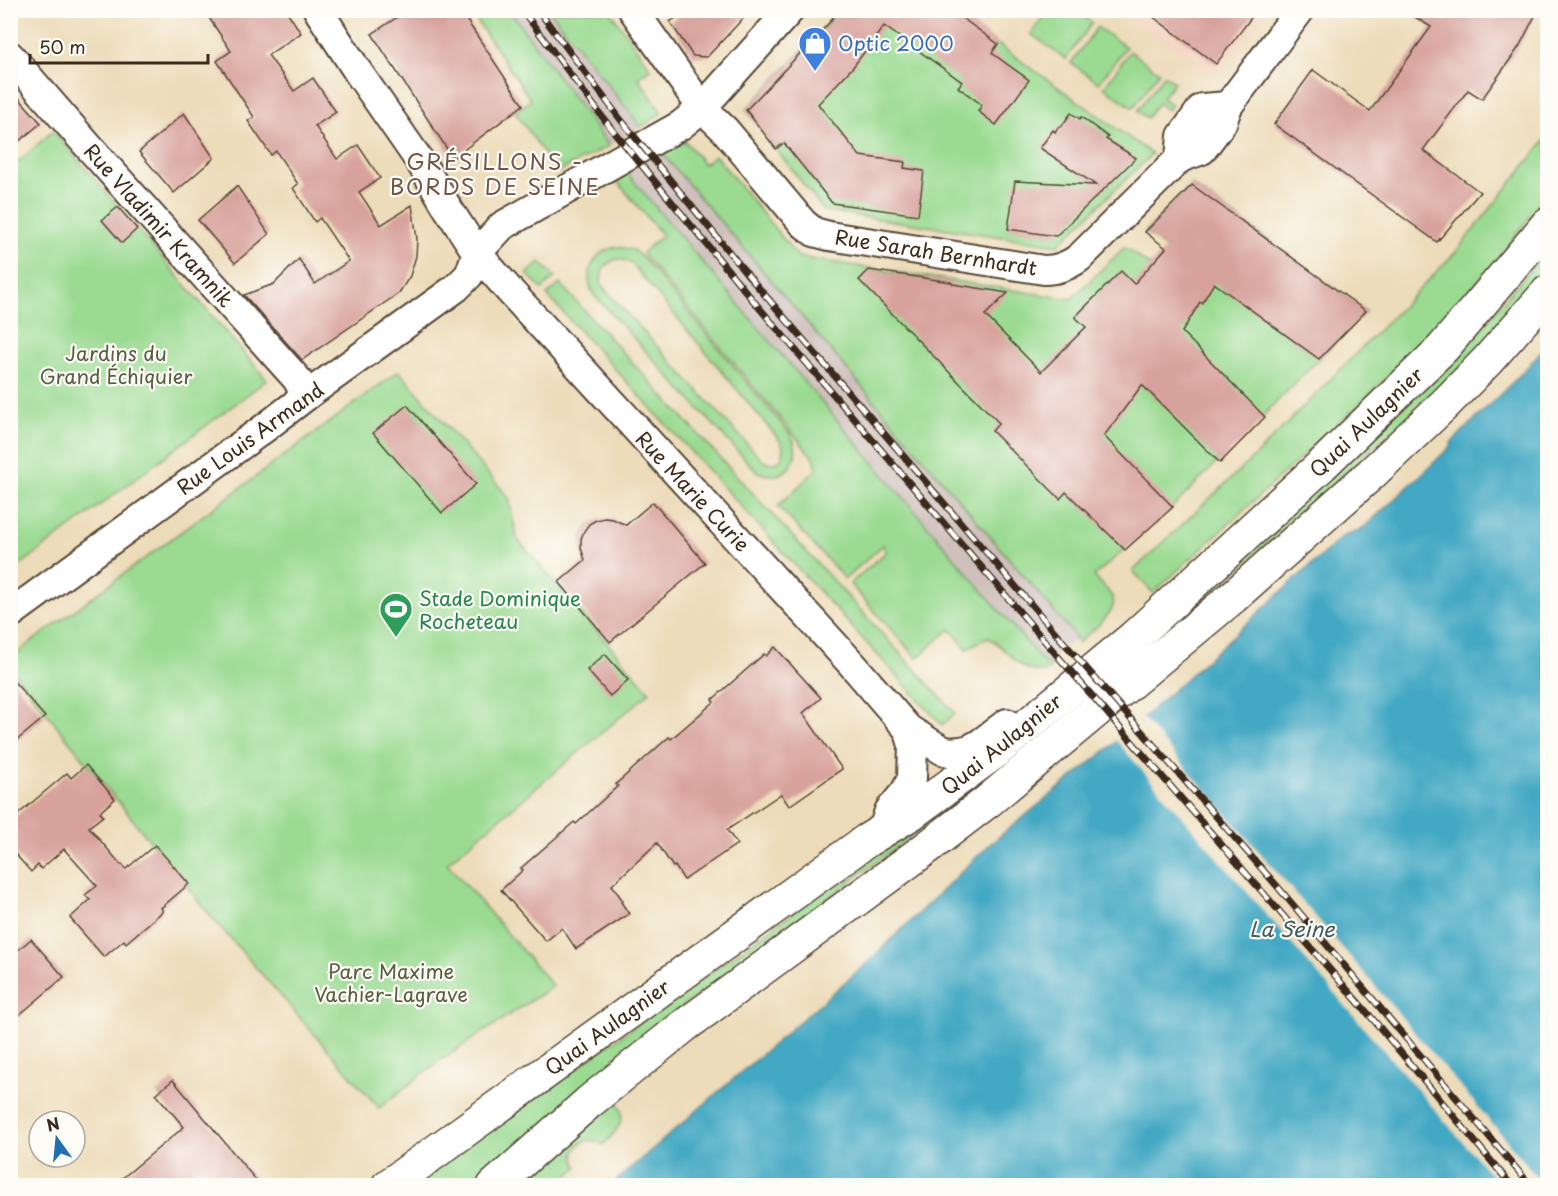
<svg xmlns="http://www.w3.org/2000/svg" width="1558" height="1196" font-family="'Playpen Sans',sans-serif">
<rect width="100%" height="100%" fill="#fdfcf7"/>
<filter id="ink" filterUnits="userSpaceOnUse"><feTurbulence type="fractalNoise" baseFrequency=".0167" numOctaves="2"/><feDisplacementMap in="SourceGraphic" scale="12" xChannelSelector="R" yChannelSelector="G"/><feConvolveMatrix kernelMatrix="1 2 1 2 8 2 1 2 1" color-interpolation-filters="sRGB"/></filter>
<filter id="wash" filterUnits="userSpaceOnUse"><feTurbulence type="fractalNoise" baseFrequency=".008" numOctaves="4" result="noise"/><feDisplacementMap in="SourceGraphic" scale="24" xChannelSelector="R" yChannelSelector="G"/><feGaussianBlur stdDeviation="1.35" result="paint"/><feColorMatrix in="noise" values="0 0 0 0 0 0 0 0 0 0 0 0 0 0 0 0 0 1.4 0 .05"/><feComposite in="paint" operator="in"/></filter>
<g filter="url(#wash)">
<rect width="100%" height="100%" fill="#eddcba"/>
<path fill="#f3d4bf" d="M1119 11H1267L1214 78Z"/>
<g fill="#cfc0bb">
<path d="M510 11H550L641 127 609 146Z"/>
<path d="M661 152 1076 638 1046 664 625 171Z"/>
</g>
<g fill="#9ada91" stroke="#6a8258" stroke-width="1.5" fill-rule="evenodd">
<path d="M470 11H510L609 146 557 172 515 112 531 100Z"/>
<path d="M550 11H610L651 69 638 77 662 113 641 127Z"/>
<path d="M838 11H951L1152 154 1058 245 824 211 746 110 818 34Z"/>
<path d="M1047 11H1075L1092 23 1066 59 1031 34Z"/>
<path d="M1097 27 1126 47 1099 83 1071 63Z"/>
<path d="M1130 51 1159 72 1133 108 1104 87Z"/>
<path d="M1164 75 1174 82 1162 98 1172 105 1168 110 1158 103 1147 118 1137 111Z"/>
<path d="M53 131 267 380 11 572 10 169Z"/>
<path d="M1547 138V195L1495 262 1431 333 1363 401 1153 593 1133 571 1256 455 1455 253Z"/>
<path d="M686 142 704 164 715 155 798 257 1071 299 1125 247 1150 266 1167 249 1145 232 1192 185 1366 311 1173 507 1094 576C1100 583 1110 591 1113 599 1118 612 1088 634 1078 643L1075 639 1076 637 661 152Z"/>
<path d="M625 171 1045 664 1049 661 1052 666 1045 672C1013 671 1012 650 987 637L967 649 950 629 917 658 850 584 886 552 883 545 845 579 778 506 817 469 815 460 642 253 662 235 615 179Z"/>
<path d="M619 247 633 250 643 258 790 434C807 460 781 487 755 470L594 295C582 274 594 249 619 247ZM617 259 627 261 632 264 781 442C788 456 778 468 763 461L606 291 601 283 602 270 610 262Z"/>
<path d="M1547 249V274L1521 307 1427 404 1376 445 1177 625 1061 722 976 788 696 996 645 1036 474 1185 411 1186 929 816 1478 332Z"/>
<path d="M540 262 555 277 542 289 527 274Z"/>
<path d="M560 284 955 713 942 725 547 295Z"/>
<path d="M399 371 509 498 517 539 650 692 447 863 553 986 438 1062 379 1108 209 914 11 669 10 660 26 646Z"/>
<path d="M614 1100C632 1116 616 1132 603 1145 586 1132 566 1149 578 1167L557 1185 515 1186Z"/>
</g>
<path fill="#43a8c3" stroke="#3f6970" stroke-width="1.5" d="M1547 344V1168L1526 1186H610L868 962 989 845 1115 743 1342 537 1362 529 1420 476 1452 445 1451 443 1523 372Z"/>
<path fill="#eddcba" d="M1140 715 1334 938 1539 1179 1531 1186 1500 1185 1115 739Z"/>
<g id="blocks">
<g fill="#d8a29c">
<path d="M204 10H286L301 33 268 55 294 91 313 78 336 112 315 126 337 159 358 145 380 178 359 192 381 225 412 205 417 239 416 256 410 276 399 293 302 360 244 295 274 284 299 259 315 284 349 261 320 218 315 222 293 188 298 184 276 151 271 155 248 121 254 117 217 61 231 51Z"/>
<path d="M408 10H460L523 105 453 158 372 34Z"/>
<path d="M687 10H751L707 57 693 56 670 22Z"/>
<path d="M838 10H951L998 44 992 53 1029 80 996 125 978 111 982 105 958 87 962 82 884 26 853 67 818 104 860 156 905 162 904 168 924 171 918 215 832 203 784 143 776 149 746 110 829 23Z"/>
<path d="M1144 10H1257L1216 64Z"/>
<path d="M1404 10H1538L1519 47 1482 99 1468 90 1423 150 1480 192 1437 242 1274 124 1313 70 1370 111 1431 27Z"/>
<path d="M10 88 41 123 10 149Z"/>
<path d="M184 113 214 158 174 193 139 152Z"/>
<path d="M1071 113 1080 119 1081 117 1108 137 1106 139 1136 158 1056 236 1008 229 1015 181 1096 185 1040 148 1053 130 1055 132 1059 126 1061 127Z"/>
<path d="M1192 185 1366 311 1319 359 1214 283 1202 303 1200 302 1182 332 1265 417 1220 463 1142 385 1104 436 1173 507 1125 550 1066 492 1060 499 992 431 999 423 859 280 869 270 951 282 953 284 1008 293 985 315 1041 372 1086 327 1075 317 1121 271 1134 284 1166 248 1145 232Z"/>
<path d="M237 186 269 234 235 263 198 220Z"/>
<path d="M118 207 137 229 122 243 102 220Z"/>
<path d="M407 405 476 484 442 513 373 433Z"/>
<path d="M653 502 705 563 610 642 559 582 585 560 581 548V539L584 531 589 524 596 520 605 518 613 519 626 525Z"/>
<path d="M775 647 821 698 803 713 842 769 789 806 781 794 727 830 737 844 684 880 675 866 673 867 657 843 612 885 623 901 621 902 629 914 576 949 562 928 546 941 501 890 523 870 521 868 574 822 576 824 618 786 616 784 669 737 671 739 714 702 712 700 764 654 766 656Z"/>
<path d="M605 654 628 680 610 696 587 670Z"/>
<path d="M10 677 45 717 10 746Z"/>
<path d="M86 765 115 799 100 812 103 816 89 827 121 865 122 864 126 869 155 845 189 884 161 908 163 911 126 943 124 940 104 957 70 918 90 900 85 895 97 886 64 849 41 869 38 865 31 872 10 848V821L67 773 71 778Z"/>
<path d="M31 939 64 977 10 1023V957Z"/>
<path d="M173 1080 260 1185H114L184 1127 156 1094Z"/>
</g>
</g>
</g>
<g filter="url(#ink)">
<use href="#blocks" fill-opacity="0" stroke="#564535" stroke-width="1.5"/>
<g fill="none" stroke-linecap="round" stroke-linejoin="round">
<defs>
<g id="minor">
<path d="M318 10 358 72 421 163 447 207 477 253 509 290 852 664 908 729 942 750 949 752 961 751 970 749 982 742 1007 723"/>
<path d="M633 10 702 108 725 130 803 223 814 232 829 236 1044 270C1058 270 1068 266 1079 258L1180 158 1202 150 1222 123 1228 106 1300 10"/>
<path d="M10 56 89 147 297 379 306 396"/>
<path d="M1180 158 1182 136 1202 108 1228 106"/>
<path d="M10 614 266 427 306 396 456 288 469 275 477 253 502 226 681 125 702 108 790 10"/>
<path d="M882 833 889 811 905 792 912 778 913 745 908 729"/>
</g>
<g id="major">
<path d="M388 1186 866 841 912 813 995 752 1133 638 1322 465 1443 348 1548 224"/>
<path d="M494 1186 589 1102 684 1026 924 850 988 801 1233 597 1371 474 1447 402 1487 361 1548 292"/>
</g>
</defs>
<use href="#minor" stroke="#564535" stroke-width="32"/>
<use href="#major" stroke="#564535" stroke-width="36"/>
<use href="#minor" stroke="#fff" stroke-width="28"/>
<use href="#major" stroke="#fff" stroke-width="33"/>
<defs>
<g id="rail">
<path d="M522 10 610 127 756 304 1055 653 1371 1017 1512 1186"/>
<path d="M538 10 621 120 752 280 1066 645 1277 886 1531 1186"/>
</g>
</defs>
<use href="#rail" stroke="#3b2a1e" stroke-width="7"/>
<use href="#rail" stroke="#fdfcf7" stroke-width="4.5" stroke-dasharray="14" stroke-linecap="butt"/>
</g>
</g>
<defs>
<symbol id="shop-pin" viewBox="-11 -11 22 30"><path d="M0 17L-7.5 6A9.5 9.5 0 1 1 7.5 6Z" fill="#3f7fe0" stroke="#fdfcf7"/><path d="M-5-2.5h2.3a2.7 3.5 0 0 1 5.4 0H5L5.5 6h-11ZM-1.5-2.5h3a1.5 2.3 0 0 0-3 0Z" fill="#fff"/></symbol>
<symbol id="stadium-pin" viewBox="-11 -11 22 30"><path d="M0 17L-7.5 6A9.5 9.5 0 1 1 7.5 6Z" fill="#2e9e5b" stroke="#fdfcf7"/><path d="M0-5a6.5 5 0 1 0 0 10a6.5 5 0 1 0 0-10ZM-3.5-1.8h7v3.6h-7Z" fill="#fff"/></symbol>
</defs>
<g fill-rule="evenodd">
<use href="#shop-pin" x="796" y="24" width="38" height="52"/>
<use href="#stadium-pin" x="377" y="590" width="38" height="52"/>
</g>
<g text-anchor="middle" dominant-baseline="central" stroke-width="4.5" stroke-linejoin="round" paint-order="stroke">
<g font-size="20" fill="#366cbe" stroke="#fdfcf7" text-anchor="start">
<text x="838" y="43">Optic 2000</text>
</g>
<g font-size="20" fill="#3b2a1e" stroke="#fdfcf7">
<text transform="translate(159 225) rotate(48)">Rue Vladimir Kramnik</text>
<text transform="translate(936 252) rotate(9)">Rue Sarah Bernhardt</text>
<text transform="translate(1366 422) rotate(-44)">Quai Aulagnier</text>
<text transform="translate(250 438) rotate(-36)">Rue Louis Armand</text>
<text transform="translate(693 491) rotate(47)">Rue Marie Curie</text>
<text transform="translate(1001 744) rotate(-39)">Quai Aulagnier</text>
<text transform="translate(607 1027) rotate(-36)">Quai Aulagnier</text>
</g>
<g font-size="20" fill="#585f40" stroke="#fdfcf7">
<text x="116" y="353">Jardins du<tspan x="116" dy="23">Grand Échiquier</tspan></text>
<text x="391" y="971">Parc Maxime<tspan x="391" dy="23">Vachier-Lagrave</tspan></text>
</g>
<g font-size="20" fill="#27864d" stroke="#fdfcf7" text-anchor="start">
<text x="419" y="598">Stade Dominique<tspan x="419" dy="23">Rocheteau</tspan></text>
</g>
<g font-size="21" font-style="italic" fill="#3e5c60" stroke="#fdfcf7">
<text x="1292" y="928">La Seine</text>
</g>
<g font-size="22" letter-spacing="1.5" fill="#72544a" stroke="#fdfcf7">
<text x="495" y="160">GRÉSILLONS -<tspan x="495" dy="25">BORDS DE SEINE</tspan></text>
</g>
</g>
<rect width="1558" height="1196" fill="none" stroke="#fdfcf7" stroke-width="36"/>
<g transform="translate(57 1139) rotate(345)"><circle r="28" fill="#fdfcf7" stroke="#afa8a0" stroke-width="1.5"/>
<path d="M0-4.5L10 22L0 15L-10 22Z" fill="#1f6fb2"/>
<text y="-9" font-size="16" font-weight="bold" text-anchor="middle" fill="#3b2a1e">N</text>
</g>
<path d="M30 54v9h178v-9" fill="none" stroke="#3b2a1e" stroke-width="3"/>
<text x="39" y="54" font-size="18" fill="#3b2a1e" stroke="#fdfcf7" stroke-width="4.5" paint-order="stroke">50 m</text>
</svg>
